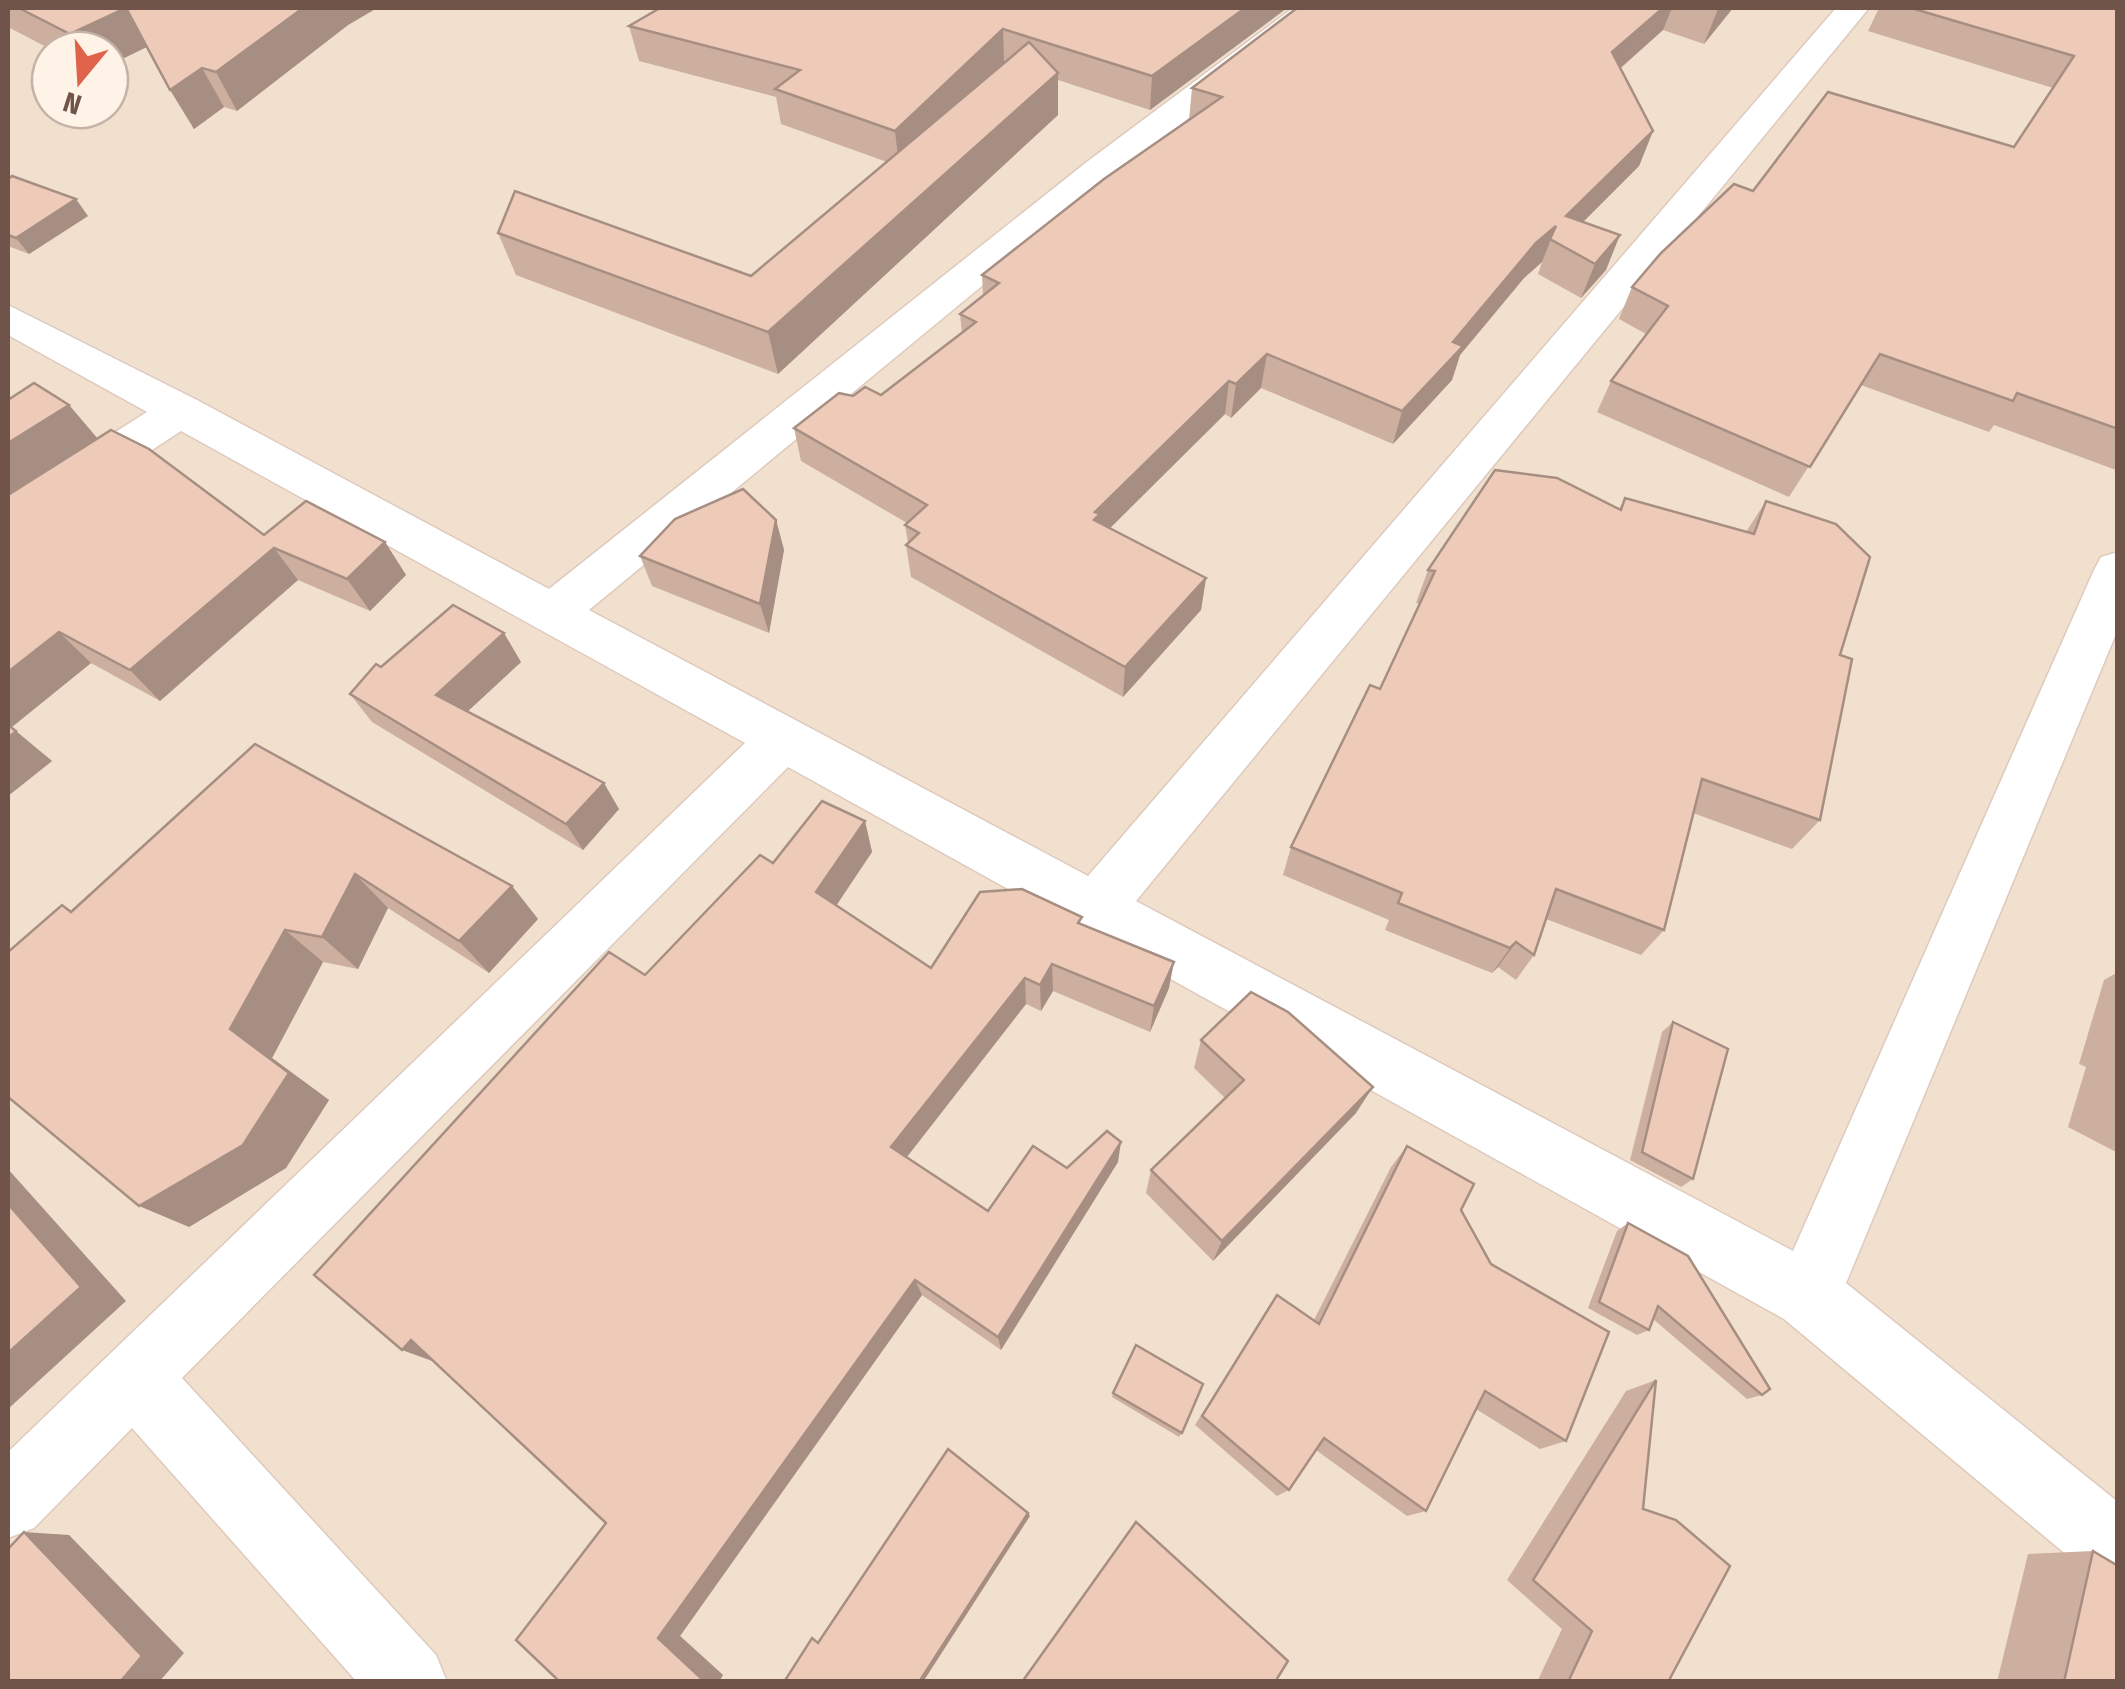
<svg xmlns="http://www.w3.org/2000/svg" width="2125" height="1689" font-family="'Fira Sans Condensed',sans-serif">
<rect width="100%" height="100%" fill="#fbefe0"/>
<path fill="#f2e0cf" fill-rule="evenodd" d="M8 8H2117V1681H8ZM50 50H110V110H50Z"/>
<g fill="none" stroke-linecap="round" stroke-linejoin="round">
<defs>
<path id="minor" d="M1293 8H1329L1114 177 589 610 1088 876 1836 8H1869L1136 901 1793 1251 2094 570 2101 557 2118 552V629L1846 1283 2118 1502V1587L2092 1576 1784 1319 788 767 182 1378 436 1655 447 1682H357L132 1428 34 1528 8 1538V1452L745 743 181 431 24 534 8 539V500L147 412 8 335V305L197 400 549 589 1088 161Z"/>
</defs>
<use href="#minor" stroke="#decabd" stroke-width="3"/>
<use href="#minor" fill="#fff" fill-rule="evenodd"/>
</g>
<g fill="#cdaf9f">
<path d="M8 8H377L348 25 237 111 224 107 194 129 147 47 110 50H52L8 27Z"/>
<path d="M1287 8 1150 110 1058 80V115L778 374 516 275 498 233 751 276 887 162 781 124 776 97 639 61 629 26Z"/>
<path d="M1297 8H1733L1704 44 1663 30 1621 68 1653 131 1639 166 1583 222 1606 270 1581 298 1538 274 1542 262 1524 278 1460 355 1452 380 1393 444 1261 388 1231 418 1225 414 1110 528 1206 578 1201 610 1123 697 911 577 906 545 908 543 905 525 907 523 801 461 794 428 853 396 881 395 962 333 960 314 983 296 982 275 1189 120 1192 88Z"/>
<path d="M1879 8H2118V468L2116 470 1994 425 1989 432 1861 385 1789 497 1597 412 1611 381 1646 334 1619 319 1632 287 1753 191 2014 147 2053 88 1868 31Z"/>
<path d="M8 179 88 216 29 254 8 246Z"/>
<path d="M8 400 69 405 97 438 264 535 385 542 406 575 370 611 298 580 160 701 91 663 11 728 52 761 8 796Z"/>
<path d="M1625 498 1746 532 1766 501 1840 655 1820 820 1792 849 1693 813 1664 930 1641 955 1546 919 1534 955 1516 980 1498 967 1492 973 1385 930 1389 920 1283 875 1291 847 1380 689 1420 604 1416 603 1428 570 1619 509Z"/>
<path d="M776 520 784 550 769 633 652 586 640 556Z"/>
<path d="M521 662 467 712 619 809 583 850 372 722 350 694 381 667Z"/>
<path d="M255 744 512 886 538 919 489 973 388 908 358 969 323 962 272 1058 329 1100 286 1168 189 1227 71 911Z"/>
<path d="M865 821 872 852 836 905 931 968 1081 924 1169 988 1150 1032 1053 991 1041 1011 1026 1004 907 1157 988 1211 1067 1168 1118 1162 1001 1350 922 1295 680 1636 723 1675 560 1682 606 1523 645 975 773 863Z"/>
<path d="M2118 972V1153L2068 1127 2086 1067 2079 1064 2104 980Z"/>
<path d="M1673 1022 1693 1179 1681 1187 1630 1160 1662 1032Z"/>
<path d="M1201 1040 1356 1113 1213 1261 1146 1193 1151 1170 1225 1098 1194 1068Z"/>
<path d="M1407 1146 1461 1210 1566 1441 1540 1449 1476 1409 1426 1511 1407 1516 1316 1450 1289 1490 1277 1496 1195 1425 1277 1295 1314 1320 1391 1167Z"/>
<path d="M1628 1223 1762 1395 1747 1399 1653 1319 1649 1330 1637 1335 1588 1308 1617 1231Z"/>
<path d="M1656 1380 1643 1509 1668 1682H1537L1562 1629 1507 1580 1626 1391Z"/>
<path d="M1113 1393 1182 1433 1179 1437 1112 1397Z"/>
<path d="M1136 1522 1275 1682H1021Z"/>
<path d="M2093 1551 2118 1682H1997L2028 1554Z"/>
</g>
<g fill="#a78e82">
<path d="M126 8 149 46 110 65V50H80L70 34Z"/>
<path d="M303 8H377L348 25 237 111 216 72Z"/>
<path d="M1245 8H1287L1150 110 1152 76Z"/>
<path d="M1663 8H1672L1663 30 1600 86 1612 52Z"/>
<path d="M1720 8H1733L1704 44 1718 9Z"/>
<path d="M1003 29 1004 63 899 166 895 131Z"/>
<path d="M202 68 224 107 194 129 170 90Z"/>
<path d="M1058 73V115L778 374 768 332Z"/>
<path d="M1653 131 1639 166 1560 245 1566 216Z"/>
<path d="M76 199 88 216 29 254 16 238Z"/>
<path d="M1556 226 1542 262 1524 278 1460 355 1452 380 1393 444 1402 411 1453 342 1536 243Z"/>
<path d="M1620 235 1606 270 1581 298 1595 264Z"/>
<path d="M1267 354 1261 388 1231 418 1236 384Z"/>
<path d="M1229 381 1225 414 1099 539 1093 553 1095 512Z"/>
<path d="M69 405 98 439 8 496V443Z"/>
<path d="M776 520 784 550 769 633 760 604Z"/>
<path d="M385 542 406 575 370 611 347 579Z"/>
<path d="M274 548 298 580 160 701 130 670Z"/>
<path d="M1206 578 1201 610 1123 697 1125 667Z"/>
<path d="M59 632 91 663 8 730V672Z"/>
<path d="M504 633 521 662 455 723 436 695Z"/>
<path d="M16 731 52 761 8 796V738Z"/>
<path d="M604 783 619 809 583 850 566 824Z"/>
<path d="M865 821 872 852 826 921 816 892Z"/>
<path d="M355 874 388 908 358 969 322 937Z"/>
<path d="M512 886 538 919 489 973 459 941Z"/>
<path d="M285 930 323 962 272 1058 329 1100 286 1168 189 1227 139 1206 230 1029Z"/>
<path d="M1516 942 1498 967 1492 973 1510 948Z"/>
<path d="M1174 962 1169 988 1150 1032 1154 1006Z"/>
<path d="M1052 964 1053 991 1041 1011 1040 985Z"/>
<path d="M1025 978 1026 1004 899 1167 891 1147Z"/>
<path d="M1373 1087 1356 1113 1213 1261 1222 1241Z"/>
<path d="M1121 1142 1118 1162 1001 1350 998 1337Z"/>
<path d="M8 1169 126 1301 8 1409Z"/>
<path d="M915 1280 922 1295 680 1636 723 1675 719 1682H702L658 1638Z"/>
<path d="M411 1340 435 1362 402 1350Z"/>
<path d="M1028 1513 1030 1516 923 1682H919Z"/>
<path d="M24 1532 69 1535 184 1653 159 1682H120Z"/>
</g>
<g fill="#eecbb9" stroke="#a78e82" stroke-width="2.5">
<path d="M19 8H303L216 72 202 68 170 90 126 8 70 34Z"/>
<path d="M660 8H1245L1152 76 1003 29 895 131 775 89 800 70 629 26Z"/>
<path d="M1297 8H1663L1612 52 1653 131 1566 216 1620 235 1595 264 1550 239 1556 226 1536 243 1453 342 1463 346 1402 411 1267 354 1236 384 1229 381 1095 512 1100 514 1094 520 1206 578 1125 667 906 545 919 533 905 525 927 505 794 428 839 393 853 396 865 387 881 395 976 322 960 314 999 283 982 275 1104 179 1222 97 1192 88Z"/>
<path d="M1911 8H2118V429L2017 393 2013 401 1880 354 1810 467 1611 381 1668 306 1632 287 1661 253 1734 184 1753 191 1828 92 2014 147 2074 56Z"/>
<path d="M1029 42 1058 73 768 332 498 233 515 191 751 276Z"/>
<path d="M12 176 76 199 16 238 8 235V179Z"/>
<path d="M34 383 69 405 8 443V400Z"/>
<path d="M111 430 149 449 264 535 306 501 385 542 347 579 274 548 130 670 59 632 8 672V495Z"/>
<path d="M1495 470 1557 478 1621 510 1625 498 1754 534 1766 501 1836 524 1870 557 1840 655 1852 659 1820 820 1702 779 1664 930 1556 889 1534 955 1516 942 1510 948 1398 903 1402 893 1291 847 1370 685 1380 689 1435 571 1428 570Z"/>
<path d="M743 489 776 520 760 604 640 556 675 519Z"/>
<path d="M453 605 504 633 436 695 604 783 566 824 350 694 376 664 381 667Z"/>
<path d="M8 725 16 731 8 738Z"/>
<path d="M255 744 512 886 459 941 355 874 322 937 285 930 230 1029 289 1073 243 1145 139 1206 8 1097V952L62 905 71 912Z"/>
<path d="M822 801 865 821 816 892 931 968 980 892 1022 889 1082 917 1078 923 1174 962 1154 1006 1052 964 1040 985 1025 978 891 1147 988 1211 1033 1146 1067 1168 1107 1131 1121 1142 998 1337 915 1280 658 1638 703 1680 702 1682H560L516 1640 606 1523 411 1340 402 1350 314 1275 609 952 645 975 760 855 773 863Z"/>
<path d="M1251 992 1288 1012 1373 1087 1222 1241 1151 1170 1244 1080 1201 1040Z"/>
<path d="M1673 1022 1728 1049 1693 1179 1642 1152Z"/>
<path d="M1407 1146 1474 1184 1461 1210 1491 1264 1609 1332 1566 1441 1485 1391 1426 1511 1324 1438 1289 1490 1202 1416 1277 1295 1319 1324Z"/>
<path d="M8 1204 81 1287 8 1353Z"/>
<path d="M1628 1223 1688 1256 1770 1389 1762 1395 1658 1306 1649 1330 1599 1302Z"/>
<path d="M1136 1345 1203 1384 1182 1433 1113 1393Z"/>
<path d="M1656 1380 1643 1509 1676 1520 1730 1566 1668 1682H1568L1592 1631 1533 1580Z"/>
<path d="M948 1449 1028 1513 919 1682H784L812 1638 818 1643Z"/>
<path d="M1136 1522 1288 1661 1275 1682H1022Z"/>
<path d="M24 1532 142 1656 120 1682H8V1549Z"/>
<path d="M2093 1551 2118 1566V1682H2064Z"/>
</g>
<rect width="2125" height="1689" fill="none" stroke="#705449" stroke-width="20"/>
<g transform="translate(80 80) rotate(198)"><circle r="48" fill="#fef3e6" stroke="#c5b3a7" stroke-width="2.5"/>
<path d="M0-8L18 38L0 25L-18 38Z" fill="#df624b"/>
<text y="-15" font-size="28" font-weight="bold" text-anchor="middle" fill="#705449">N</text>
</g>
</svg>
